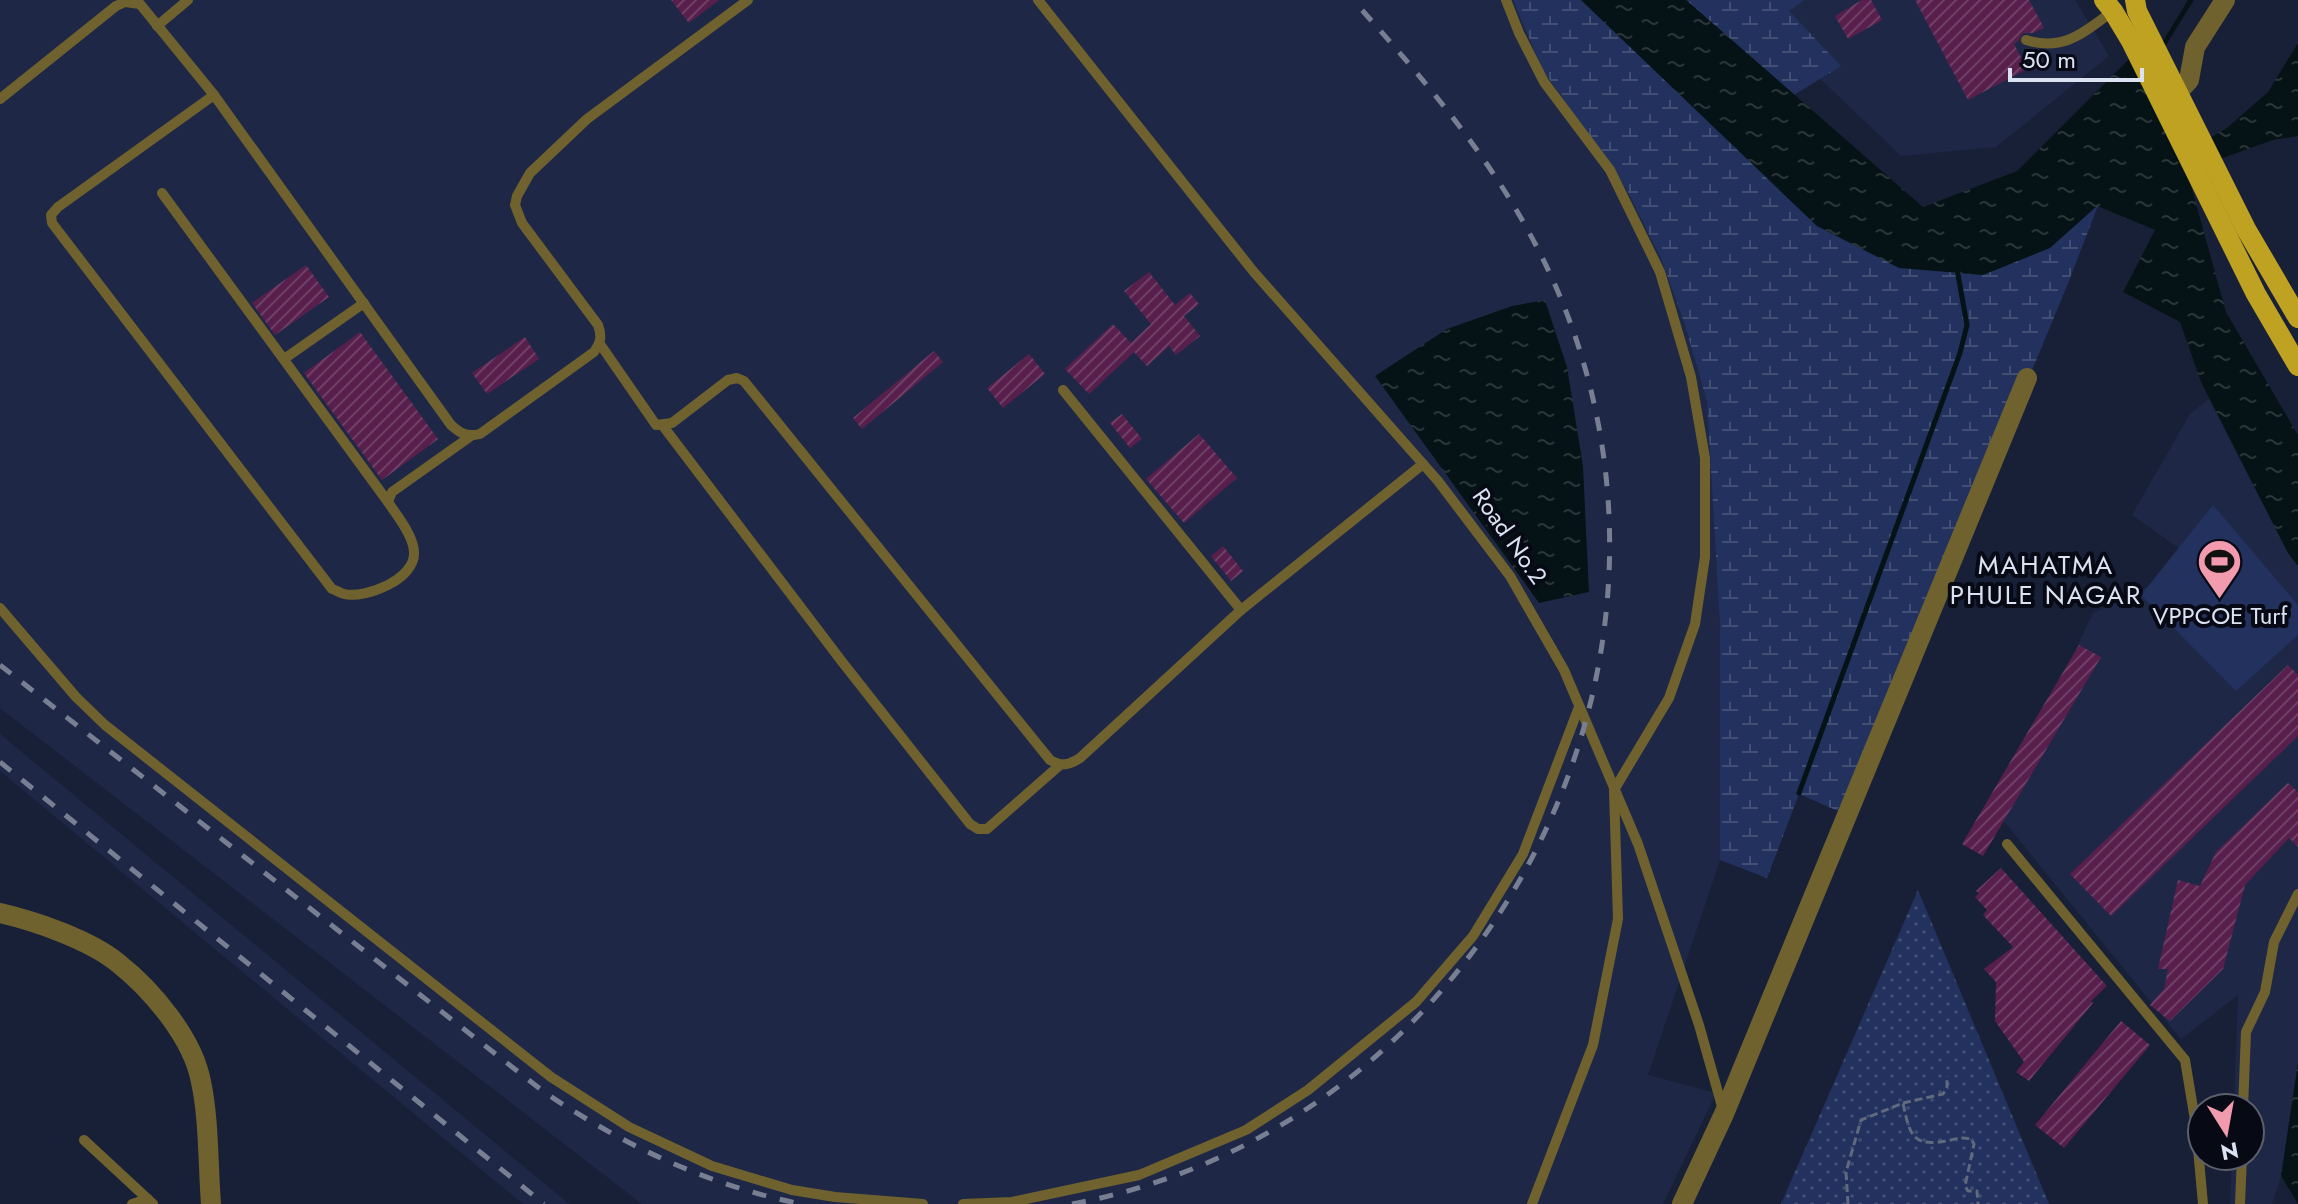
<svg xmlns="http://www.w3.org/2000/svg" width="2298" height="1204" font-family="Jost,sans-serif">
<defs>
<pattern id="wetland-marsh" width="20" height="14" patternUnits="userSpaceOnUse" patternTransform="scale(2)"><rect width="20" height="14" fill="#22315d"/><path d="M1 5h8M5 5V1M11 12h8M15 12V8" fill="none" stroke="#424f75"/></pattern>
<pattern id="park-dots" width="8" height="8" patternUnits="userSpaceOnUse" patternTransform="scale(2)"><rect width="8" height="8" fill="#22315d"/><path d="M2 2h.1M6 6h.1" fill="none" stroke="#424f75" stroke-width="1.8" stroke-linecap="round"/></pattern>
<pattern id="water-ripples" width="26" height="14" patternUnits="userSpaceOnUse" patternTransform="scale(2)"><rect width="26" height="14" fill="#061316"/><path d="M2 4q2-2 4 0t4 0M15 11q2-2 4 0t4 0" fill="none" stroke="#2a3538"/></pattern>
<pattern id="building-hatch" width="6" height="6" patternUnits="userSpaceOnUse" patternTransform="scale(2)"><rect width="6" height="6" fill="#581f4c"/><path d="M-1 1l2-2M0 6l6-6M5 7l2-2" fill="none" stroke="#6f3f66"/></pattern>
</defs>
<rect width="100%" height="100%" fill="#182038"/>
<g fill="#1e2846">
<path d="M0 0H1513L1542 69 1627 189 1661 259 1685 325 1707 402 1720 626V860L1648 1075 1716 1093 1663 1204H642L0 708Z"/>
<path d="M1738 0H2075L2109 56 1996 147 1901 156Z"/>
<path d="M2209 399 2288 553 2298 566V1063L2281 1176 2272 1204H2230L2232 1156H2250V1108H2234L2238 995 2181 1039 1998 814 2093 613 2160 581 2179 548 2132 515 2190 414Z"/>
<path d="M0 735V734L569 1204H523L0 771Z"/>
</g>
<path fill="#22315d" d="M2213 505 2298 605V635L2236 691 2141 595Z"/>
<g fill="url(#wetland-marsh)">
<path d="M1513 0H1581L1817 226 2099 203 2067 286 1847 815 1799 794 1767 878 1720 860V626L1707 402 1685 325 1661 259 1627 190 1542 69Z"/>
<path d="M1686 0H1804L1789 11 1841 66 1794 95Z"/>
</g>
<path fill="url(#park-dots)" d="M1918 890 2049 1204H1781Z"/>
<g fill="url(#water-ripples)">
<path d="M1581 0H1686L1923 207 2017 171 2130 58 2180 157 2228 127 2268 92 2298 43V136L2273 140 2187 171 2226 312 2298 435V566L2288 553 2201 382 2180 322 2123 292 2155 230 2097 206 2050 248 1983 275 1899 268 1817 226Z"/>
<path d="M1545 300 1567 367 1583 466 1589 592 1539 603 1375 376 1447 329 1512 306Z"/>
<path d="M2298 1063V1204L2281 1176Z"/>
</g>
<g fill="none" stroke-linecap="round" stroke-linejoin="round">
<g stroke="#061316" stroke-width="5">
<path d="M2162 47 2191 0"/>
<path d="M1799 793 1960 353 1967 325 1957 269"/>
</g>
</g>
<g fill="url(#building-hatch)">
<path d="M671 0H719L689 23Z"/>
<path d="M1862 0H1871L1882 20 1848 39 1835 16Z"/>
<path d="M1915 0H2029L2044 28 2033 33H2023L2018 41 2014 44 2027 69 1968 100Z"/>
<path d="M306 265 329 297 275 335 252 303Z"/>
<path d="M1149 272 1175 305 1190 293 1199 304 1184 316 1200 336 1176 355 1169 346 1147 366 1134 352 1089 394 1065 369 1113 324 1131 343 1151 324 1124 291Z"/>
<path d="M360 332 438 439 382 480 304 373Z"/>
<path d="M525 337 539 359 487 394 472 373Z"/>
<path d="M934 351 943 362 862 429 853 418Z"/>
<path d="M1029 354 1045 374 1003 408 987 388Z"/>
<path d="M1122 414 1142 439 1130 448 1110 423Z"/>
<path d="M1199 434 1237 478 1184 523 1146 479Z"/>
<path d="M1223 546 1243 571 1231 581 1211 556Z"/>
<path d="M2079 645 2101 657 1983 856 1962 844Z"/>
<path d="M2288 665 2298 675V736L2111 916 2070 874Z"/>
<path d="M2288 783 2298 792V847L2289 838 2245 885 2223 969 2170 1021 2150 1005 2164 989 2168 969H2158L2178 880 2200 886 2216 852Z"/>
<path d="M2001 868 2107 986 2091 1001 2093 1003 2029 1081 2016 1072 2024 1062 1995 1021 1996 982 1984 969 2013 947 1983 915 1987 910 1975 897 1979 893 1976 891Z"/>
<path d="M2121 1021 2150 1045 2064 1148 2035 1125Z"/>
</g>
<g fill="none" stroke-linecap="round" stroke-linejoin="round">
<g stroke="#61697e" stroke-width="3" stroke-dasharray="8 4" stroke-linecap="butt">
<path d="M1903 1103 1943 1094 1947 1088V1076"/>
<path d="M1848 1204 1846 1172 1861 1120 1903 1103C1910 1137 1913 1148 1951 1140 1958 1138 1963 1137 1971 1139L1974 1144 1965 1186 1968 1191H1977L1978 1204"/>
</g>
<g stroke="#70622e" stroke-width="10">
<path d="M1038 0 1253 271 1438 481 1510 576 1564 670 1638 844 1699 1025 1723 1110"/>
<path d="M1506 0 1519 33 1544 82 1610 170 1660 272 1691 377 1705 458V557L1695 624 1669 698 1614 790 1618 919 1593 1045 1532 1204"/>
<path d="M157 26 188 0"/>
<path d="M2026 40C2064 52 2084 32 2113 11"/>
<path d="M214 95 58 207 51 215 52 223 332 589C336 590 340 593 344 594 366 599 415 579 414 553 414 536 397 516 388 502L392 492 471 436"/>
<path d="M0 99 116 6 125 2 140 4 214 95 451 425C461 434 467 437 480 434L594 352C601 342 602 336 598 325L522 223 515 205 517 196 530 173 587 119 748 0"/>
<path d="M162 193 388 502"/>
<path d="M600 344 656 425 672 423 728 380 737 378 744 381 1050 760C1062 767 1069 765 1080 758L1241 610 1423 464"/>
<path d="M284 359 364 303"/>
<path d="M1063 390 1241 610"/>
<path d="M663 426 843 663 970 824 978 829H987L1060 765"/>
<path d="M0 608 76 697 105 725 551 1077 629 1127 712 1166 792 1190 835 1197 923 1204"/>
<path d="M2007 844 2185 1060 2196 1126 2203 1204"/>
<path d="M2243 1108 2246 1032 2265 992 2274 942 2298 894"/>
<path d="M84 1140 153 1204"/>
<path d="M132 1204 148 1199"/>
<path d="M963 1204 1012 1202 1139 1175 1246 1130 1308 1090 1416 1002 1473 936 1523 854 1579 707"/>
<path d="M2240 1204 2242 1156"/>
</g>
<g stroke="#70622e" stroke-width="20">
<path d="M2178 92 2189 80 2195 47 2225 0"/>
<path d="M0 913C35 921 90 940 118 963 152 990 193 1038 201 1082 209 1118 208 1166 211 1204"/>
<path d="M1682 1204 1724 1114 2027 378"/>
</g>
<g stroke="#bfa222" stroke-width="20">
<path d="M2104 0 2113 11 2131 41 2256 294 2298 366"/>
<path d="M2135 0 2137 11 2246 229 2298 318"/>
</g>
<g stroke="#787f93" stroke-width="5" stroke-dasharray="14 14" stroke-linecap="butt">
<path d="M0 665 544 1092C623 1145 707 1185 801 1204"/>
<path d="M0 762 544 1204"/>
<path d="M1072 1204C1458 1132 1698 720 1579 348 1534 208 1449 107 1353 0"/>
</g>
</g>
<defs>
<symbol id="stadium-pin" viewBox="-11 -11 22 30"><path d="M0 17L-7.5 6A9.5 9.5 0 1 1 7.5 6Z" fill="#f29aae" stroke="#070a15"/><path d="M0-5a6.5 5 0 1 0 0 10a6.5 5 0 1 0 0-10ZM-3.5-1.8h7v3.6h-7Z" fill="#111"/></symbol>
</defs>
<g fill-rule="evenodd">
<use href="#stadium-pin" x="2194" y="536" width="51" height="69"/>
</g>
<g text-anchor="middle" dominant-baseline="central" stroke-width="8" stroke-linejoin="round" paint-order="stroke">
<g font-size="24" fill="#dbe2f2" stroke="#070a15">
<text transform="translate(1510 536) rotate(55)">Road No.2</text>
</g>
<g font-size="24" fill="#dbe2f2" stroke="#070a15">
<text x="2220" y="615">VPPCOE Turf</text>
</g>
<g font-size="26" letter-spacing="2" fill="#dbe2f2" stroke="#070a15">
<text x="2046" y="565">MAHATMA<tspan x="2046" dy="30">PHULE NAGAR</tspan></text>
</g>
</g>
<g transform="translate(2226 1132) rotate(169)"><circle r="38" fill="#070a15" stroke="#5c606d" stroke-width="2"/>
<path d="M0-6L14 30L0 20L-14 30Z" fill="#f29aae"/>
<text y="-12" font-size="22" font-weight="bold" text-anchor="middle" fill="#dbe2f2">N</text>
</g>
<path d="M2010 68v12h132v-12" fill="none" stroke="#dbe2f2" stroke-width="4"/>
<text x="2022" y="68" font-size="24" fill="#dbe2f2" stroke="#070a15" stroke-width="6" paint-order="stroke">50 m</text>
</svg>
